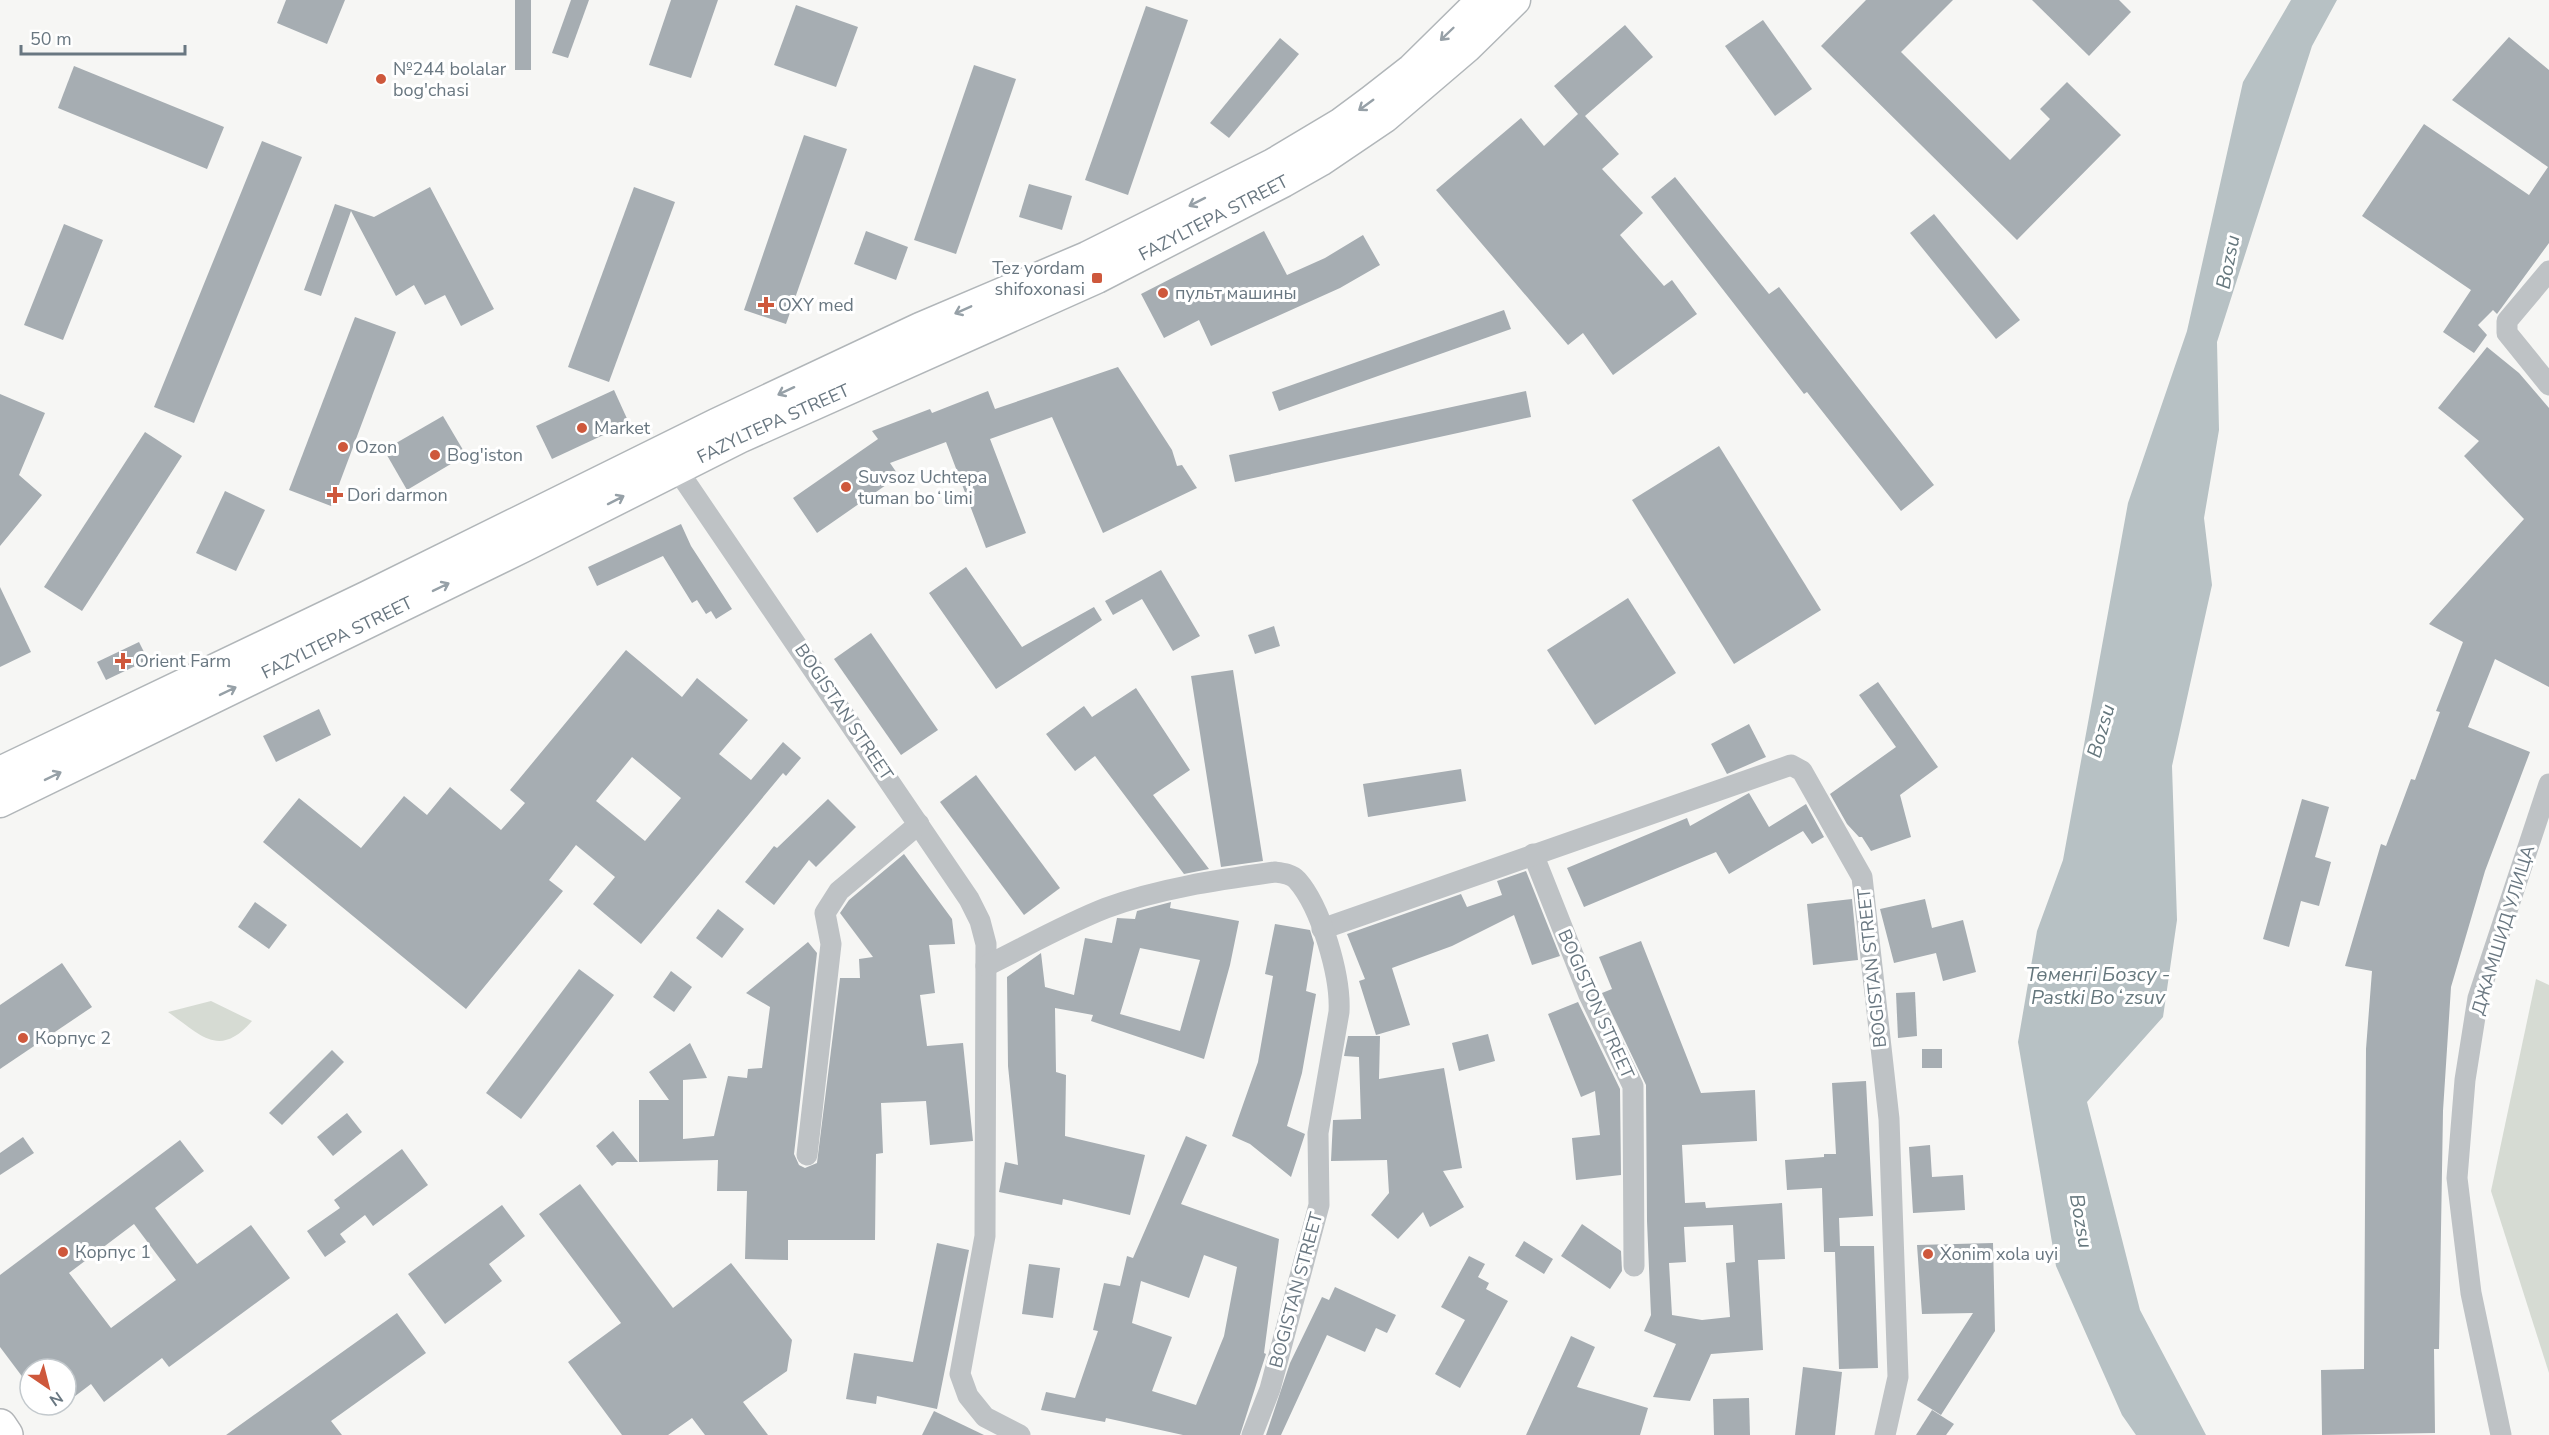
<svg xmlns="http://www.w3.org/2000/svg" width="2549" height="1435" font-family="'Nunito Sans',sans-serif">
<rect width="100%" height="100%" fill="#f6f6f4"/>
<g fill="#d6dbd3">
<path d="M2536 979 2549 985V1373L2491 1191Z"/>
<path d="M211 1001 252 1021C219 1059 201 1035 168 1012Z"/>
</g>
<path fill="#b7c1c4" d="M2291 0H2337L2312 46 2217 342 2219 430 2204 518 2212 585 2172 766 2177 920 2163 1017 2087 1102 2140 1310 2206 1435H2136L2122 1415 2056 1266 2018 1042 2037 931 2063 860 2128 503 2187 331 2243 82Z"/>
<g fill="#a6adb2" fill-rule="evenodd">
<path d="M286 0H345L327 44 277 23Z"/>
<rect x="515" y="0" width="16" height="70"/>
<path d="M571 0H589L568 58 552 53Z"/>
<path d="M671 0H718L691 78 649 65Z"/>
<path d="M1866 0H1953L1901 52 2010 160 2050 119 2040 109 2067 82 2121 135 2017 240 1821 46Z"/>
<path d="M2032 0H2119L2131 12 2089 56Z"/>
<path d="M796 5 858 27 836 87 774 65Z"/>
<path d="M1146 6 1188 20 1128 195 1085 180Z"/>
<path d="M1763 20 1812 89 1775 116 1725 46Z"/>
<path d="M1625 25 1653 57 1585 116 1619 154 1602 169 1643 213 1620 235 1664 286 1672 280 1697 314 1613 375 1583 333 1568 345 1436 190 1521 118 1544 146 1578 114 1554 86Z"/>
<path d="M2509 37 2549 70V243L2497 314 2493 310 2478 325 2487 335 2474 353 2443 332 2471 290 2362 216 2424 124 2529 195 2548 167 2452 100Z"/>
<path d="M1280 38 1299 54 1229 138 1210 123Z"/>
<path d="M974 65 1016 79 956 254 914 240Z"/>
<path d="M74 66 224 127 207 169 58 108Z"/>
<path d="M804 135 847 149 786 324 744 310Z"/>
<path d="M262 141 302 157 194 423 154 407Z"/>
<path d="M1675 177 1769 294 1779 287 1934 485 1901 511 1807 392 1804 394 1651 197Z"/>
<path d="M1029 184 1072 196 1062 230 1019 217Z"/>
<path d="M430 187 494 309 461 326 445 295 425 305 414 285 396 296 351 211 321 296 304 290 335 204 374 217Z"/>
<path d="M634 187 675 202 609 382 568 367Z"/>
<path d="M1934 214 2020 320 1996 339 1910 233Z"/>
<path d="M64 224 103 240 63 340 24 325Z"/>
<path d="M866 231 908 247 896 280 854 264Z"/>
<path d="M1264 231 1287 275 1325 258 1363 235 1380 265 1340 288 1211 346 1199 320 1164 338 1141 294Z"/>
<path d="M1504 310 1511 329 1279 411 1272 392Z"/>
<path d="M355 317 396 332 331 506 289 490Z"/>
<path d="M2487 347 2519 373 2549 408V687L2495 659 2468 727 2530 752 2485 871 2451 987 2443 1111 2439 1349H2434L2435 1433 2322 1435 2321 1370 2364 1369 2366 1049 2372 971 2345 966 2381 844 2386 846 2411 779 2415 780 2440 712 2436 711 2463 642 2429 624 2524 519 2464 456 2479 441 2438 408Z"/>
<path d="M1118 367 1172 450 1177 466 1182 465 1197 488 1103 533 1052 417 990 439 1026 533 986 548 946 442 890 463 899 476 817 533 793 498 878 439 872 431 930 409 932 413 988 391 995 409Z"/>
<path d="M614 390 629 423 552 459 536 426Z"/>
<path d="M1526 391 1531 417 1235 482 1229 455Z"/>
<path d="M0 394 45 413 19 475 42 495 0 546Z"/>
<path d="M443 416 466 455 407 490 384 450Z"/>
<path d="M145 432 182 456 82 611 44 587Z"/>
<path d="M1719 446 1821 610 1734 664 1632 500Z"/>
<path d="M225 491 265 510 236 571 196 553Z"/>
<path d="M681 524 691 546 732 609 716 619 711 611 706 614 697 600 692 603 663 556 597 586 588 567Z"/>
<path d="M966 567 1022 647 1094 607 1102 620 996 689 929 593Z"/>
<path d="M1161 570 1200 636 1173 651 1142 599 1113 615 1105 601Z"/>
<path d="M0 587 31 652 0 667Z"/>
<path d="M1628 598 1676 673 1595 725 1547 650Z"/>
<path d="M1274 626 1280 646 1255 654 1248 635Z"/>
<path d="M871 633 938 730 901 755 834 659Z"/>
<path d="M139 642 148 660 106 680 97 662Z"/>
<path d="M626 650 682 697 697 678 748 720 719 754 751 780 783 742 801 758 786 776 783 773 641 944 593 904 615 877 576 845 549 880 563 891 466 1009 263 842 299 798 361 848 404 796 427 815 450 787 501 830 525 803 510 790ZM632 757 681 798 645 841 596 801Z"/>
<path d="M1233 670 1263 861 1221 867 1191 676Z"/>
<path d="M1878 682 1938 767 1900 795 1911 837 1871 851 1862 837H1859L1847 824 1830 794 1896 747 1859 695Z"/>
<path d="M1136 688 1190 770 1153 795 1209 869 1184 874 1095 756 1075 771 1046 734 1084 706 1092 717Z"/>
<path d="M319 709 331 735 276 762 263 736Z"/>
<path d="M1749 724 1766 757 1727 774 1711 744Z"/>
<path d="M1461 769 1466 801 1368 817 1363 784Z"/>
<path d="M976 775 1060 888 1024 915 940 802Z"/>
<path d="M1749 793 1769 827 1806 804 1824 837 1812 844 1803 831 1729 874 1716 852 1584 907 1567 868 1687 818 1690 826Z"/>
<path d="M828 799 856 827 816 867 809 860 774 905 745 882 774 846 777 848Z"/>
<path d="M2302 799 2329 807 2315 857 2331 862 2319 906 2301 901 2289 947 2263 939Z"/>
<path d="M904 854 952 919 955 944 929 945 935 993 920 995 927 1046 963 1043 973 1141 930 1145 926 1101 881 1103 883 1153 876 1154 875 1240H788V1260L745 1259 747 1191H717L718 1160 639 1162V1100H669L649 1072 690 1043 707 1078 683 1080V1139L714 1136 728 1076 747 1078 748 1069 762 1068 770 1007 746 993 808 942 817 953 794 1154 799 1165 805 1168 817 1163 840 978H860L859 959 873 957 840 913 849 900Z"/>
<path d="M1526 871 1560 956 1532 965 1514 915 1452 946 1392 968 1410 1025 1376 1035 1359 981 1365 979 1347 934 1461 894 1467 907 1502 895 1497 881Z"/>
<path d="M1852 899 1858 960 1813 965 1807 904Z"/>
<path d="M1925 899 1932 928 1963 920 1976 972 1943 981 1936 953 1894 963 1880 909Z"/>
<path d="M255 902 287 925 269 949 238 927Z"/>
<path d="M1171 902 1170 908 1239 921 1230 965 1204 1059 1091 1021 1093 1015 1055 1008 1056 1072 1066 1075 1065 1136 1145 1155 1130 1215 1063 1199 1062 1205 999 1192 1005 1162 1018 1165 1008 1066 1007 977 1041 953 1045 987 1074 995 1085 938 1112 943 1117 918 1135 919 1137 911ZM1140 948 1200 960 1180 1031 1120 1014Z"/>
<path d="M718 909 744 929 722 958 696 938Z"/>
<path d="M1275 924 1310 930 1314 943 1306 991 1316 994 1302 1073 1287 1126 1305 1134 1291 1177 1250 1144 1232 1136 1258 1062 1273 976 1265 974Z"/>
<path d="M1641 941 1701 1093 1755 1090 1757 1141 1682 1145 1685 1203 1705 1202 1706 1208 1782 1203 1785 1259 1758 1260 1763 1350 1711 1354 1690 1401 1653 1397 1676 1344 1644 1331 1651 1315 1647 1221 1646 1085 1602 993 1612 989 1599 957ZM1733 1225 1735 1262 1726 1263 1730 1317 1702 1320 1672 1315 1669 1263 1686 1262 1684 1227Z"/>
<path d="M62 963 92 1007 0 1069V1005Z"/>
<path d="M579 969 614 995 521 1119 486 1093Z"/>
<path d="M671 971 692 987 674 1012 653 997Z"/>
<path d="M1915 992 1917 1036 1898 1038 1896 993Z"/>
<path d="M1578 1002 1620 1089 1621 1175 1576 1180 1572 1138 1600 1135 1595 1091 1581 1097 1548 1014Z"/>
<path d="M1488 1034 1495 1061 1459 1071 1452 1043Z"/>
<path d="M1348 1036H1380L1379 1079 1444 1068 1462 1168 1443 1171 1464 1207 1430 1227 1423 1212 1398 1239 1371 1215 1389 1193 1387 1160 1331 1161 1333 1120 1361 1119 1359 1057 1344 1056Z"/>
<rect x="1922" y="1049" width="20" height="19"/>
<path d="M332 1050 344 1062 282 1125 269 1113Z"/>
<path d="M1866 1081 1873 1216 1839 1218 1840 1246H1874L1878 1368 1839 1369 1835 1252H1824L1822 1188 1787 1190 1785 1160 1824 1157V1154H1836L1832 1083Z"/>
<path d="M347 1113 362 1132 333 1156 317 1137Z"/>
<path d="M613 1131 638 1162H617L612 1166 596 1146Z"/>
<path d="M1186 1136 1207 1145 1181 1204 1279 1239 1264 1353 1266 1354 1240 1435H1183L1106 1418 1105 1422 1041 1410 1046 1392 1075 1398 1098 1331 1093 1330 1104 1283 1120 1286 1127 1256 1133 1258ZM1204 1255 1237 1267 1224 1336 1196 1405 1152 1391 1172 1337 1132 1323 1141 1281 1189 1298Z"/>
<path d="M23 1137 34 1153 0 1175V1153Z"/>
<path d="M180 1140 204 1171 155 1208 197 1264 251 1225 290 1278 169 1367 162 1358 104 1402 91 1384 66 1403V1369H30V1387L0 1347V1275ZM134 1224 176 1280 111 1328 69 1273Z"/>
<path d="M1930 1145 1932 1177 1963 1175 1965 1210 1913 1213 1909 1147Z"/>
<path d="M402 1149 428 1185 373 1226 365 1215 340 1234 346 1242 325 1257 307 1231 340 1208 334 1200Z"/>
<path d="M580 1184 673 1308 731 1263 792 1340 787 1371 743 1402 768 1435H705L692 1418 668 1435H622L568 1362 621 1323 539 1214Z"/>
<path d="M502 1205 525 1236 489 1264 502 1281 445 1324 408 1274Z"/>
<path d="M1582 1224 1621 1251 1622 1271 1610 1289 1561 1256Z"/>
<path d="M1524 1241 1553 1259 1544 1274 1515 1256Z"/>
<path d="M937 1243 969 1250 937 1409 877 1396 876 1404 846 1399 854 1353 913 1362Z"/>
<path d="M1993 1243 1995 1331 1941 1415 1917 1400 1973 1313 1922 1314 1917 1245Z"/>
<path d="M1469 1256 1485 1264 1478 1277 1489 1283 1486 1289 1508 1301 1460 1388 1435 1374 1465 1320 1441 1307Z"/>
<path d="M1029 1264 1060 1268 1053 1318 1022 1314Z"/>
<path d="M1335 1287 1396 1315 1387 1333 1376 1328 1365 1352 1327 1335 1281 1435H1266L1290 1363 1322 1297 1329 1300Z"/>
<path d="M397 1313 426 1353 331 1421 342 1435H226Z"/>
<path d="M1571 1336 1595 1347 1577 1387 1648 1408 1640 1435H1526Z"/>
<path d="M1803 1367 1842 1372 1835 1435H1795Z"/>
<path d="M1749 1398 1750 1435H1714L1713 1399Z"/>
<path d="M1932 1410 1954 1424 1946 1435H1916Z"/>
<path d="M934 1411 984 1435H922Z"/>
</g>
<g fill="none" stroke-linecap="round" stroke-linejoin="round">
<defs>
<g id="secondary">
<path d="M0 772 368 596 716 424 920 328 1087 257 1273 164 1340 124 1371 101 1412 69 1482 0"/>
<path id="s1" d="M0 802 523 547 739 438 1097 278 1283 182 1320 161 1385 117 1467 47 1515 0"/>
</g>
<path id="highway" d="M0 1426 6 1435"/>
</defs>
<use href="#secondary" stroke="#b1b6b9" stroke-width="33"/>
<use href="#highway" stroke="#b2b5b8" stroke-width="36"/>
<g stroke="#bec2c5" stroke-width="21">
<path d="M2549 271 2507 321V333L2549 385"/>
<path d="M670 459 969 899 980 921 986 944 985 1236 960 1374 968 1396 985 1417 1020 1435"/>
<path d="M1533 854 1589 995 1633 1086 1634 1266"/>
<path d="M1322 929 1791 765 1802 771 1862 877 1889 1119 1898 1377 1885 1435"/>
<path d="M986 966C1025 947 1065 924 1106 908 1160 888 1218 880 1275 872 1283 873 1292 874 1297 880 1321 907 1341 976 1339 1012L1318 1133 1319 1205 1270 1389 1252 1435"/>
<path d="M807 1155 831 944 825 913 839 891 919 824"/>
<path d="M2501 1435 2471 1293 2457 1178 2465 1080 2478 998 2549 784"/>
</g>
<use href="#secondary" stroke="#fff" stroke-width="30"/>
<use href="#highway" stroke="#fff" stroke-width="33"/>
</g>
<defs><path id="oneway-shaft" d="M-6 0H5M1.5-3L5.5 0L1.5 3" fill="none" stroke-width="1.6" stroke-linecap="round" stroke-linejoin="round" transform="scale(1.5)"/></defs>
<g stroke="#96a0a7">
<use href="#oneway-shaft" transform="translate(1447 34) rotate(136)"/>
<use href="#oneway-shaft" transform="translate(1366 105) rotate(144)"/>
<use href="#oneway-shaft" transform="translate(1197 202) rotate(153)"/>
<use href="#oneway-shaft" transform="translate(963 310) rotate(156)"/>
<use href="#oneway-shaft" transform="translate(786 391) rotate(155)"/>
<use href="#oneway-shaft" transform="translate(616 500) rotate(-27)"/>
<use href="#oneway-shaft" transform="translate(441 587) rotate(-26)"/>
<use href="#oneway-shaft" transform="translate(228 691) rotate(-26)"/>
<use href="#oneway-shaft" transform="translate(53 776) rotate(-26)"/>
</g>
<g fill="#ce583c" stroke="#fff" stroke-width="2">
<circle cx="381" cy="79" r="6"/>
<rect x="1091" y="272" width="12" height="12" rx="3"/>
<circle cx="1163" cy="293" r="6"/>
<path d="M763 296h6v6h6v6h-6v6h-6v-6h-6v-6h6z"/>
<circle cx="582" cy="428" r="6"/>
<circle cx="343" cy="447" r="6"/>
<circle cx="435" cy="455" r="6"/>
<circle cx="846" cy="487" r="6"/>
<path d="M332 486h6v6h6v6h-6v6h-6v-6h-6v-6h6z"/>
<path d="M120 652h6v6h6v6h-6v6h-6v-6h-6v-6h6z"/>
<circle cx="23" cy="1038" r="6"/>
<circle cx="63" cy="1252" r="6"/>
<circle cx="1928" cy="1254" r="6"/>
</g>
<g text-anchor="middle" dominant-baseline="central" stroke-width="6" stroke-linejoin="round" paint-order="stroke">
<g font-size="18" fill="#697781" stroke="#fff" text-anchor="start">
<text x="393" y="69">№244 bolalar<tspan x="393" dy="21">bog'chasi</tspan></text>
<text x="1085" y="268" text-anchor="end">Tez yordam<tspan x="1085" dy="21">shifoxonasi</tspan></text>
<text x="1175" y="293">пульт машины</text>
<text x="778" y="305">OXY med</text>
<text x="594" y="428">Market</text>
<text x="355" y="447">Ozon</text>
<text x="447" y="455">Bog'iston</text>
<text x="858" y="477">Suvsoz Uchtepa<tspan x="858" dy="21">tuman boʻlimi</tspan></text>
<text x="347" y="495">Dori darmon</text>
<text x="135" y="661">Orient Farm</text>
<text x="35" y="1038">Корпус 2</text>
<text x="75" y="1252">Корпус 1</text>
<text x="1940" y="1254">Xonim xola uyi</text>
</g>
<g font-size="18" fill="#697781" stroke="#fff">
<text stroke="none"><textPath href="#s1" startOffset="1347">FAZYLTEPA STREET</textPath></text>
<text stroke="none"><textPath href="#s1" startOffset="861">FAZYLTEPA STREET</textPath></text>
<text stroke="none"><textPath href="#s1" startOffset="375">FAZYLTEPA STREET</textPath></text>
<text transform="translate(844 712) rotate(56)">BOGISTAN STREET</text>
<text transform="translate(2503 930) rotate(-73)">ДЖАМШИД УЛИЦА</text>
<text transform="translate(1872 968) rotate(-96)">BOGISTAN STREET</text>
<text transform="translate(1596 1004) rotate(66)">BOGISTON STREET</text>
<text transform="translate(1296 1290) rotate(-75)">BOGISTAN STREET</text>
</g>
<g font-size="20" font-style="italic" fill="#65777d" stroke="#fff">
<text transform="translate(2228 262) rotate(-79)">Bozsu</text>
<text transform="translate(2101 731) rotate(-74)">Bozsu</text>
<text x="2098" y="974">Төменгі Бозсу -<tspan x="2098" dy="23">Pastki Boʻzsuv</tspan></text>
<text transform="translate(2081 1221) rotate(80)">Bozsu</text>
</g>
</g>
<g transform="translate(48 1387) rotate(145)"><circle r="28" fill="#ffffff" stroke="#c3c9cd" stroke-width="1.5"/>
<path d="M0-4.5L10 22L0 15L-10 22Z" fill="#ce583c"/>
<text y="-9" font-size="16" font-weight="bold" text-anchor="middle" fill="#697781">N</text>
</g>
<path d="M21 45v9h164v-9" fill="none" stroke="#697781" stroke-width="3"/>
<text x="30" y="45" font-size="18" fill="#697781" stroke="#ffffff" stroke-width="4.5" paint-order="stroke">50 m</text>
</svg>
